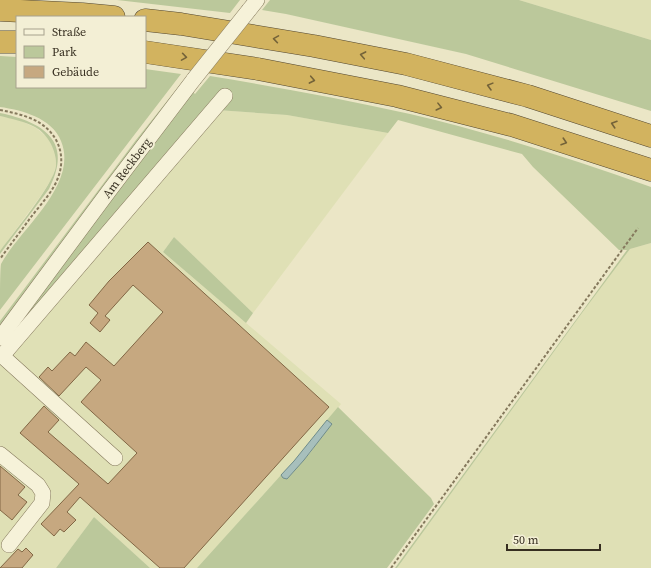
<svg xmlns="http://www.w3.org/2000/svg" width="651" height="568" font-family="'Source Serif 4',serif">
<rect width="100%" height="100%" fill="#ebe6c6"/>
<g fill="#dfe0b5">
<path d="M519 0H651V40Z"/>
<path d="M217 110 287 115 388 133 253 313 174 237 163 252 341 404 294 461 197 568H150L94 517 56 568H0V362Z"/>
<path d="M0 116 19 120 36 128 48 138 55 151 56 166 52 178 42 194 0 251Z"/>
<path d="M651 243V568H397L582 313 630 249Z"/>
</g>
<g fill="#bbc89b">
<path d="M117 0H240L230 13Z"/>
<path d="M270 0H519L651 40V111L466 54 286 14 262 10Z"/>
<path d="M0 56 17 57V87H145V69L181 74 0 310C0 301 0 270 1 264 20 229 79 185 61 141 52 118 22 110 0 107Z"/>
<path d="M187 76 0 327V321L136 140Z"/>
<path d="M210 76C277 87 344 99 410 114 492 133 572 159 651 187V243L630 249 582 313 397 568H395L627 250H619L533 167 522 154 398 120 388 133 287 115 217 110 6 341 102 211 193 92 195 94Z"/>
<path d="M0 113C43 122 74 141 49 189L0 254V251C13 233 53 186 56 166 57 151 48 134 35 127 24 121 12 119 0 116Z"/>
<path d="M174 237 253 313 246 323 163 252Z"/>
<path d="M338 407 431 498 434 504 387 568H197L281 475 283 478 287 479 310 453 331 424 327 420Z"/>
<path d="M94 517 150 568H56Z"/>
</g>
<path fill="#a7bfbc" stroke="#6f8c8a" d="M327 420 332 424 304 460 287 479 283 478 281 475 294 461Z"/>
<g fill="#c6a880" stroke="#826745">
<path d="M148 242 329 407 184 568H160L80 497 67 512 76 520 64 532 60 529 54 536 41 524 79 484 20 433 44 406 59 420 48 432 108 484 137 453 81 402 101 380 86 367 59 396 39 377 48 367 52 371 70 352 75 356 86 342 114 366 163 312 133 285 105 316 110 320 100 332 90 323 98 313 89 305 109 281Z"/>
<path d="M0 466 25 487 18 495 27 502 12 520 0 510Z"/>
<path d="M26 548 33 555 22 568H0L18 549 22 552Z"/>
</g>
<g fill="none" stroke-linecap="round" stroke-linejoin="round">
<defs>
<g id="minor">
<path d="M249 10 257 0"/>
<path d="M0 338 109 191 194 79"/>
<path d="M0 354 115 458"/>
<path d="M2 356 225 96"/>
<path d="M0 454 38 485 43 493 42 503 9 545"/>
</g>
<g id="highway">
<path d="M0 10 82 14 114 17"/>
<path d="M145 20 181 24 314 46 406 64 528 96 651 136"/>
<path d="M0 42H17"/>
<path d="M145 52 258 69 397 96 511 125 651 170"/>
</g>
</defs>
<use href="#minor" stroke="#85795d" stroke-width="16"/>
<use href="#highway" stroke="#534731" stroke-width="23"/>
<g stroke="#85795d" stroke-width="2" stroke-dasharray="3 2" stroke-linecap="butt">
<path d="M0 110C10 112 20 114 30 118 60 130 70 160 53 188 47 198 38 208 31 217 21 231 10 245 0 259"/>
<path d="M391 568 638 228"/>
</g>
<use href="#minor" stroke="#f6f2d9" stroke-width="15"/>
<use href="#highway" stroke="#d2b35f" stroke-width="22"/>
<defs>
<path id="minor-bridge" d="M194 79 249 10"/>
</defs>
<use href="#minor-bridge" stroke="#85795d" stroke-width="16" stroke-linecap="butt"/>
<use href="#minor-bridge" stroke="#f6f2d9" stroke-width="15"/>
</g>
<defs><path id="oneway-chevron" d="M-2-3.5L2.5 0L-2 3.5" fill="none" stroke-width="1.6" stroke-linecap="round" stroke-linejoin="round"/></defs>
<g stroke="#746339">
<use href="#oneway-chevron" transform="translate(276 39) rotate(-171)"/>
<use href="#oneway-chevron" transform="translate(363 55) rotate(-169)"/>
<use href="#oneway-chevron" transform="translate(184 57) rotate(9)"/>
<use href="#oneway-chevron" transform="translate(312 80) rotate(11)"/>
<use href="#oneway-chevron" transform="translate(490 86) rotate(-165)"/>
<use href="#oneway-chevron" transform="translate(439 107) rotate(14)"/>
<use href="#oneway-chevron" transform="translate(614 124) rotate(-162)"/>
<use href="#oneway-chevron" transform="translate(564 142) rotate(18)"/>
</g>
<g text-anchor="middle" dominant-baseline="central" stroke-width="4" stroke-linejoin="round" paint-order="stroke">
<g font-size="12" fill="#362e20" stroke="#f3efd5">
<text transform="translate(127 168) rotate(-53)">Am Reckberg</text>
</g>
</g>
<rect x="16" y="16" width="130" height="72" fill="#f3efd5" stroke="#a7a28d"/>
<rect x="24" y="29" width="20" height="6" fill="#f6f2d9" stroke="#a7a28d"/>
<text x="52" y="36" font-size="12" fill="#362e20">Straße</text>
<rect x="24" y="46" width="20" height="12" fill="#bbc89b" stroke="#a7a28d"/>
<text x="52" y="56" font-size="12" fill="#362e20">Park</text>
<rect x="24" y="66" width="20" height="12" fill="#c6a880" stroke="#a7a28d"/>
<text x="52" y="76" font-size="12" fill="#362e20">Gebäude</text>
<path d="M507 544v6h93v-6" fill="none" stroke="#362e20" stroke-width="2"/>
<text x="513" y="544" font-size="12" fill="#362e20" stroke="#f3efd5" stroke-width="3" paint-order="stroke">50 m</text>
</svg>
